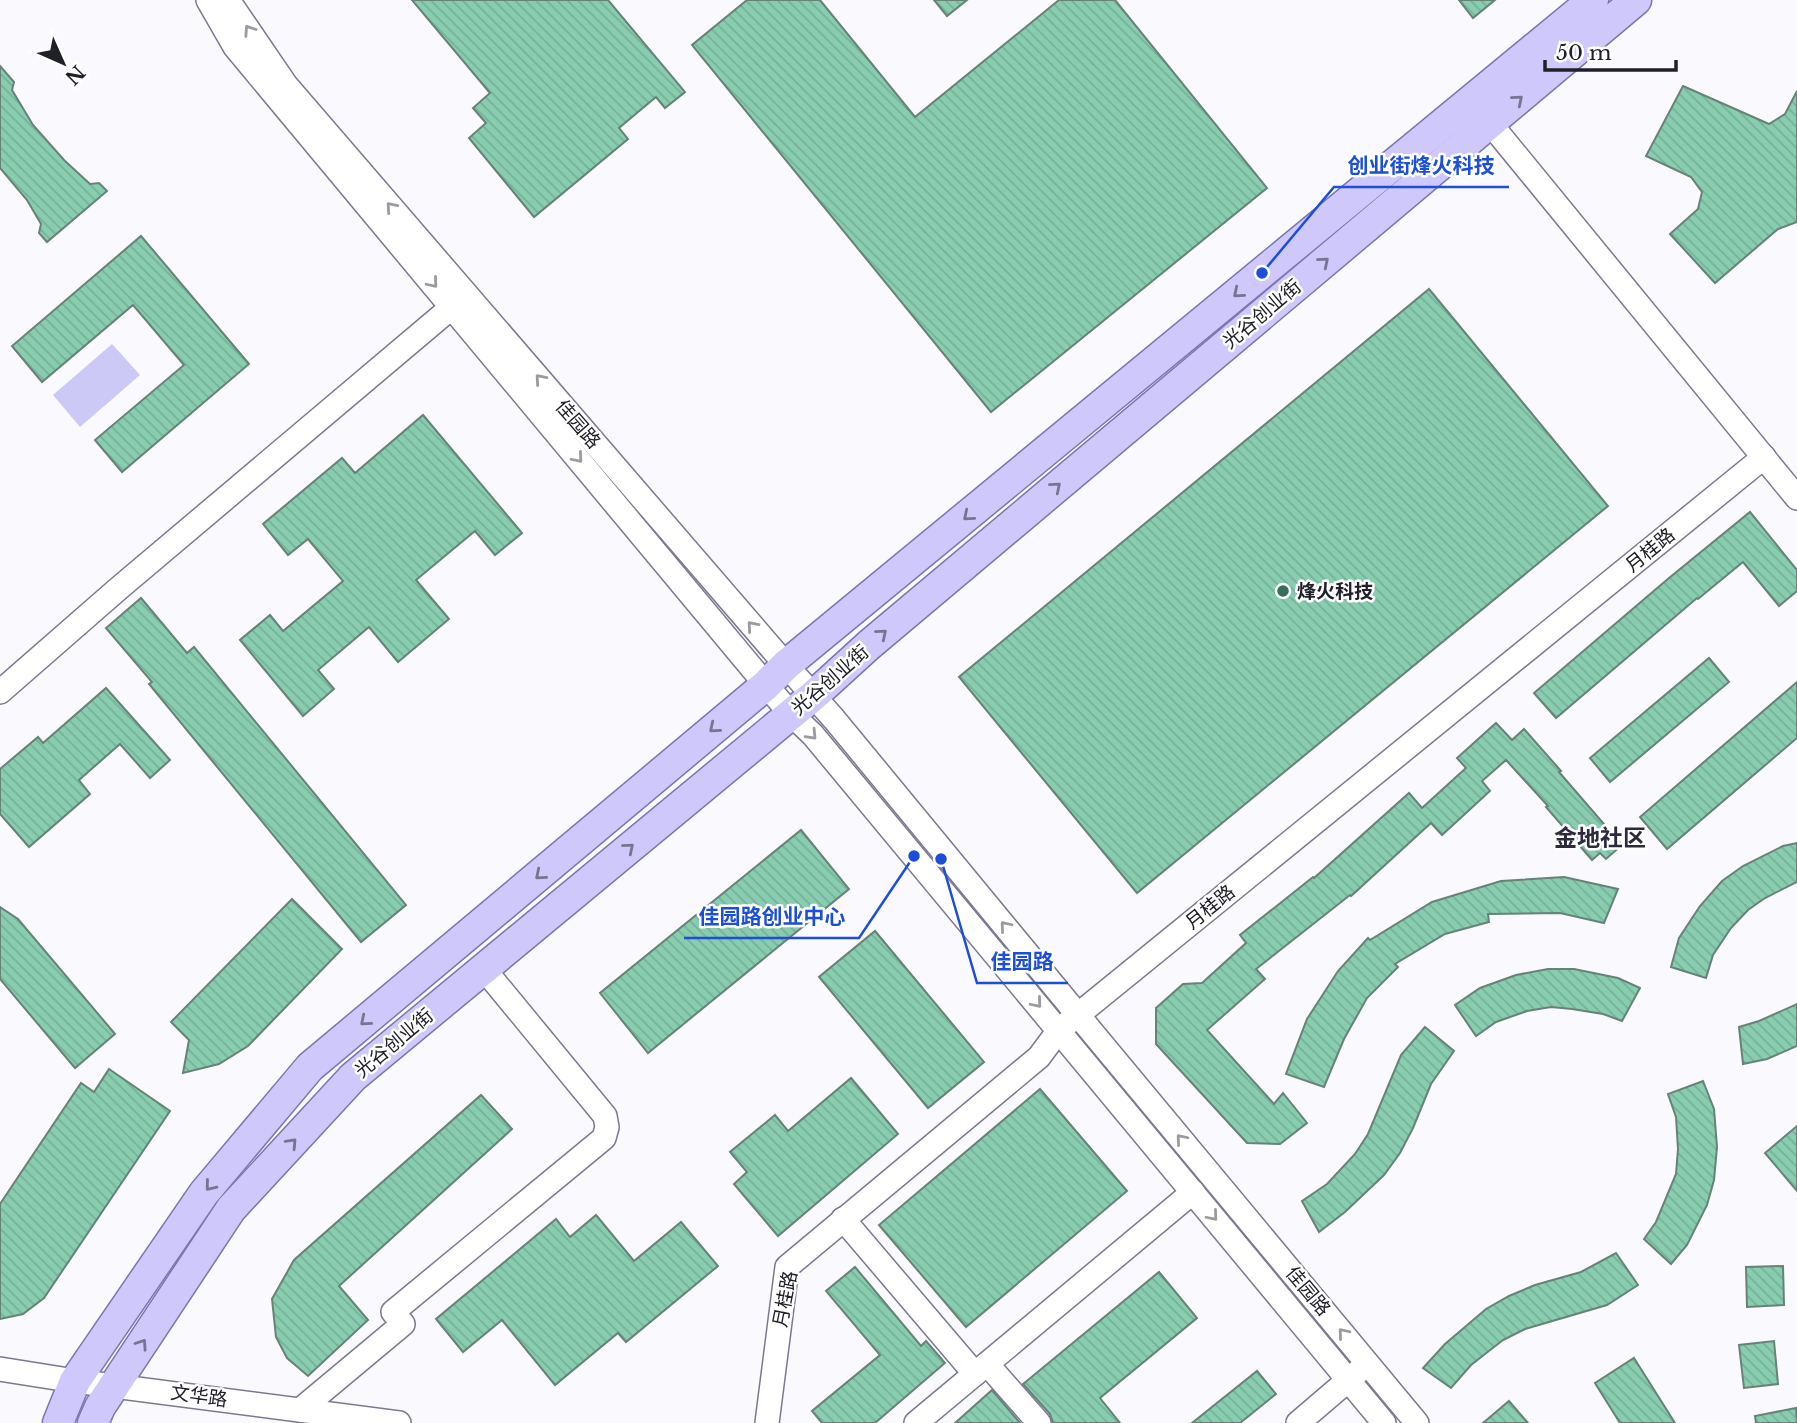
<svg xmlns="http://www.w3.org/2000/svg" width="1797" height="1423" font-family="'Libre Baskerville','Noto Sans SC',serif">
<defs>
<pattern id="building-back-hatch" width="6" height="6" patternUnits="userSpaceOnUse" patternTransform="scale(1.75)"><rect width="6" height="6" fill="#89cdb1"/><path d="M-1 5l2 2M0 0l6 6M5-1l2 2" fill="none" stroke="#76b098"/></pattern>
</defs>
<rect width="100%" height="100%" fill="#f9f9fe"/>
<path fill="#ccc9f6" d="M112 344 140 375 80 427 53 395Z"/>
<g fill="url(#building-back-hatch)" stroke="#678276" stroke-width="2">
<path d="M412 0H608L685 92 665 108 656 97 619 128 628 139 534 217 469 138 486 123 473 108 490 93Z"/>
<path d="M747 0H820L915 117 1059 0H1115L1267 188 991 412 692 45Z"/>
<path d="M934 0H967L947 16Z"/>
<path d="M1459 0H1495L1473 18Z"/>
<path d="M0 66 14 82 12 90 33 125 64 160 90 184 99 183 107 191 47 242 39 233 41 224 27 200 0 168Z"/>
<path d="M1683 86 1769 124 1785 114 1797 91V222L1778 229 1715 283 1670 234 1698 209 1702 192 1691 177 1646 156Z"/>
<path d="M141 236 249 364 122 472 95 440 184 365 133 305 42 382 12 346Z"/>
<path d="M1429 289 1608 506 1137 893 959 677Z"/>
<path d="M423 415 522 533 495 555 475 531 416 580 449 619 398 662 369 627 318 670 334 689 303 716 240 640 270 615 283 631 343 581 308 539 288 555 263 524 342 458 355 473Z"/>
<path d="M1750 512 1797 570V591L1779 606 1743 562 1698 599 1697 598 1556 718 1534 693 1669 578Z"/>
<path d="M141 598 187 653 194 647 406 905 361 942 149 684 152 682 106 628Z"/>
<path d="M1709 658 1729 682 1610 782 1590 758Z"/>
<path d="M1797 682V738L1667 849 1640 817Z"/>
<path d="M106 688 170 760 150 778 120 744 79 780 90 794 29 847 0 814V769L38 737 43 743Z"/>
<path d="M1496 723 1512 740 1524 729 1561 771 1559 772 1622 845 1606 859 1600 853 1592 860 1546 807 1548 806 1506 760 1482 781 1490 791 1442 835 1431 823 1351 896 1350 895 1256 969 1265 979 1207 1030 1274 1104 1283 1093 1307 1123 1280 1144 1247 1143 1156 1044V1008L1183 984 1202 983 1246 943 1240 935 1313 877 1314 878 1409 793 1422 808 1466 768 1457 758Z"/>
<path d="M801 830 849 889 648 1053 600 993Z"/>
<path d="M1797 843V882L1765 898 1748 910 1731 928 1713 955 1706 978 1671 967 1679 938 1700 906 1722 881 1743 866 1783 846Z"/>
<path d="M1564 877 1618 889 1604 923 1560 913 1488 914 1489 922 1445 934 1395 964 1398 967 1367 998 1344 1039 1324 1087 1286 1074 1307 1019 1338 971 1368 938 1370 940 1432 902 1501 881Z"/>
<path d="M292 899 342 949 248 1046 219 1064 183 1073 189 1040 171 1022Z"/>
<path d="M0 907 18 919 115 1034 75 1068 0 979Z"/>
<path d="M875 931 984 1062 928 1108 819 977Z"/>
<path d="M1548 969H1574L1618 978 1640 988 1622 1021 1603 1014 1572 1009 1551 1007 1527 1011 1496 1022 1476 1036 1455 1005 1480 988 1516 975Z"/>
<path d="M1797 1004V1046L1767 1059 1743 1064 1739 1027 1759 1021Z"/>
<path d="M1425 1027 1454 1051 1431 1084 1413 1128 1400 1153 1384 1175 1345 1212 1319 1232 1302 1201 1327 1184 1355 1154 1368 1134 1401 1055Z"/>
<path d="M109 1069 170 1111 44 1298 23 1314 0 1319V1204L81 1083 94 1092Z"/>
<path d="M851 1078 898 1134 778 1236 734 1184 747 1172 730 1152 775 1115 788 1131Z"/>
<path d="M1703 1081 1714 1109 1717 1147 1714 1180 1707 1205 1687 1245 1671 1264 1644 1239 1656 1222 1676 1174 1678 1149 1676 1117 1668 1094Z"/>
<path d="M1040 1089 1127 1191 966 1327 879 1225Z"/>
<path d="M481 1095 512 1129 339 1286 368 1320 308 1376 287 1358 276 1337 272 1299 294 1260Z"/>
<path d="M1797 1126V1191L1765 1153Z"/>
<path d="M596 1215 634 1261 681 1222 718 1266 626 1342 618 1333 555 1385 502 1320 463 1352 436 1319 556 1219 570 1237Z"/>
<path d="M1616 1253 1638 1285 1607 1305 1525 1329 1503 1340 1471 1365 1451 1388 1423 1368 1445 1344 1486 1309 1509 1296 1535 1285 1581 1272Z"/>
<path d="M1783 1266 1784 1305 1747 1307 1746 1267Z"/>
<path d="M855 1267 921 1346 926 1341 945 1363 875 1423H822L812 1411 880 1355 826 1291Z"/>
<path d="M1159 1272 1197 1318 1100 1398 1120 1423H1053L1050 1414 1023 1384Z"/>
<path d="M1774 1341 1778 1384 1744 1388 1739 1345Z"/>
<path d="M1634 1358 1675 1423H1620L1595 1383Z"/>
<path d="M1257 1371 1276 1394 1240 1423H1192Z"/>
<path d="M992 1390 1020 1423H955Z"/>
<path d="M1509 1401 1528 1423H1483Z"/>
<path d="M1796 1408 1797 1423H1756L1755 1416Z"/>
</g>
<g fill="none" stroke-linecap="round" stroke-linejoin="round">
<defs>
<g id="minor">
<path d="M208 0 235 47 766 685 791 714 813 735 1384 1423"/>
<path d="M228 0 286 85 786 665 834 719 1092 1032 1417 1423"/>
<path d="M1480 111 1797 498"/>
<path d="M0 692 118 589 452 307"/>
<path d="M843 1219 975 1374"/>
<path d="M987 1364 1039 1423"/>
<path d="M0 1369 75 1381 399 1423"/>
<path d="M300 1410 403 1324 393 1312 604 1138 607 1127 605 1116 484 969"/>
<path d="M767 1423 787 1267 1039 1057 1059 1030 1079 1014 1764 457"/>
<path d="M916 1423 1193 1192"/>
<path d="M1298 1423 1360 1370"/>
</g>
<g id="major">
<path d="M58 1423 75 1381 204 1193 310 1067 766 685 786 665 1593 0"/>
<path d="M93 1423 100 1407 231 1209 353 1077 813 696 869 645 1636 0"/>
</g>
</defs>
<use href="#minor" stroke="#7b7991" stroke-width="26"/>
<use href="#major" stroke="#7c75b0" stroke-width="33"/>
<use href="#minor" stroke="#fff" stroke-width="23"/>
<use href="#major" stroke="#cec8fb" stroke-width="30"/>
</g>
<defs><path id="oneway-chevron" d="M-2-3.5L2.5 0L-2 3.5" fill="none" stroke-width="1.6" stroke-linecap="round" stroke-linejoin="round" transform="scale(1.75)"/></defs>
<g stroke="#9b9b9f">
<use href="#oneway-chevron" transform="translate(249 30) rotate(-124)"/>
<use href="#oneway-chevron" transform="translate(391 207) rotate(-131)"/>
<use href="#oneway-chevron" transform="translate(433 283) rotate(50)"/>
<use href="#oneway-chevron" transform="translate(540 379) rotate(-131)"/>
<use href="#oneway-chevron" transform="translate(578 458) rotate(50)"/>
<use href="#oneway-chevron" transform="translate(752 626) rotate(-131)"/>
<use href="#oneway-chevron" transform="translate(812 735) rotate(47)"/>
<use href="#oneway-chevron" transform="translate(1005 926) rotate(-130)"/>
<use href="#oneway-chevron" transform="translate(1037 1003) rotate(50)"/>
<use href="#oneway-chevron" transform="translate(1181 1139) rotate(-130)"/>
<use href="#oneway-chevron" transform="translate(1213 1216) rotate(50)"/>
<use href="#oneway-chevron" transform="translate(1343 1333) rotate(-130)"/>
</g>
<g stroke="#777492">
<use href="#oneway-chevron" transform="translate(1518 100) rotate(-40)"/>
<use href="#oneway-chevron" transform="translate(1324 262) rotate(-40)"/>
<use href="#oneway-chevron" transform="translate(1238 293) rotate(140)"/>
<use href="#oneway-chevron" transform="translate(1056 487) rotate(-40)"/>
<use href="#oneway-chevron" transform="translate(968 516) rotate(140)"/>
<use href="#oneway-chevron" transform="translate(882 634) rotate(-40)"/>
<use href="#oneway-chevron" transform="translate(714 728) rotate(140)"/>
<use href="#oneway-chevron" transform="translate(629 848) rotate(-40)"/>
<use href="#oneway-chevron" transform="translate(540 875) rotate(140)"/>
<use href="#oneway-chevron" transform="translate(365 1021) rotate(140)"/>
<use href="#oneway-chevron" transform="translate(292 1143) rotate(-47)"/>
<use href="#oneway-chevron" transform="translate(210 1186) rotate(129)"/>
<use href="#oneway-chevron" transform="translate(142 1344) rotate(-56)"/>
</g>
<circle fill="#346f59" stroke="#fff" stroke-width="2.5" cx="1283" cy="591" r="7"/>
<g text-anchor="middle" dominant-baseline="central" stroke-width="5" stroke-linejoin="round" paint-order="stroke">
<g font-size="19" fill="#202029" stroke="#fff">
<text transform="translate(1262 314) rotate(-40)">光谷创业街</text>
<text transform="translate(578 424) rotate(49)">佳园路</text>
<text transform="translate(1650 550) rotate(-39)">月桂路</text>
<text transform="translate(830 680) rotate(-41)">光谷创业街</text>
<text transform="translate(1210 907) rotate(-39)">月桂路</text>
<text transform="translate(394 1043) rotate(-40)">光谷创业街</text>
<text transform="translate(1308 1291) rotate(50)">佳园路</text>
<text transform="translate(785 1299) rotate(-79)">月桂路</text>
<text transform="translate(199 1396) rotate(8)">文华路</text>
</g>
<g font-size="19" font-weight="bold" fill="#202029" stroke="#fff" text-anchor="start">
<text x="1297" y="591">烽火科技</text>
</g>
<g font-size="23" font-weight="bold" fill="#2c2a3d" stroke="#fff">
<text x="1600" y="838">金地社区</text>
</g>
</g>
<path fill="none" stroke="#1d4ed8" stroke-width="2.5" d="M1262 273L1334 187H1509M914 856L859 938H684M941 859L977 983H1068"/>
<g fill="#1d4ed8" stroke="#fff" stroke-width="2.5">
<circle cx="1262" cy="273" r="7"/>
<circle cx="914" cy="856" r="7"/>
<circle cx="941" cy="859" r="7"/>
</g>
<g font-size="21" text-anchor="middle" font-weight="bold" fill="#1d4ed8" stroke="#fff" stroke-width="5" stroke-linejoin="round" paint-order="stroke">
<text x="1421" y="173">创业街烽火科技</text>
<text x="772" y="924">佳园路创业中心</text>
<text x="1022" y="969">佳园路</text>
</g>
<g transform="translate(63 63) rotate(135)" stroke="#ffffff" stroke-width="5" paint-order="stroke">
<path d="M0-5L12 26L0 18L-12 26Z" fill="#202029"/>
<text y="-10" font-size="19" font-weight="bold" text-anchor="middle" fill="#202029">N</text>
</g>
<path d="M1545 60v10h131v-10" fill="none" stroke="#202029" stroke-width="3.5"/>
<text x="1556" y="60" font-size="21" fill="#202029" stroke="#ffffff" stroke-width="5" paint-order="stroke">50 m</text>
</svg>
